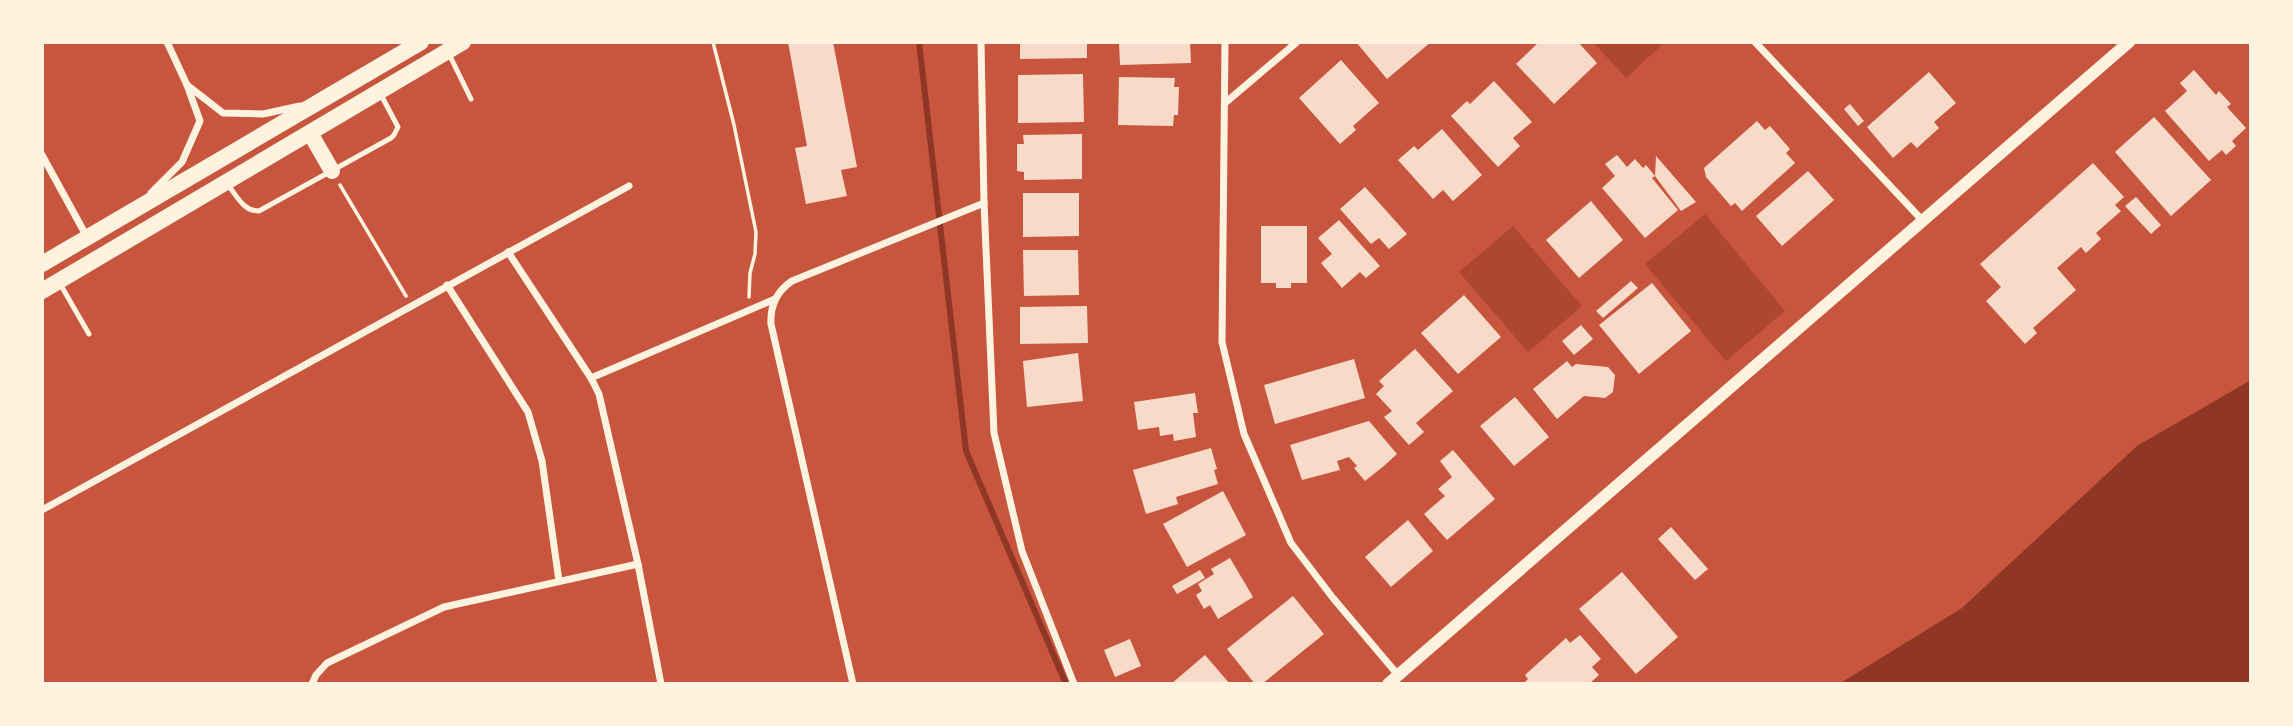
<svg xmlns="http://www.w3.org/2000/svg" width="2293" height="726" font-family="'PT Sans',sans-serif">
<rect width="100%" height="100%" fill="#c8553d"/>
<g fill="#ae4732">
<path d="M1593 42H1665L1626 78Z"/>
<path d="M1705 214 1785 311 1726 361 1645 264Z"/>
<path d="M1513 226 1582 306 1528 352 1459 272Z"/>
</g>
<path fill="#8f3625" d="M2251 380V684H1839L1962 608 2137 446Z"/>
<g fill="none" stroke-linecap="round" stroke-linejoin="round">
<path stroke="#8f3625" stroke-width="6" d="M919 42 966 451 1066 684"/>
</g>
<g fill="#f7dbc8">
<path d="M788 42H833L857 167 841 170 847 196 806 204 795 148 807 146Z"/>
<path d="M1020 42H1087V58L1020 59Z"/>
<path d="M1119 42H1190L1191 63 1120 65Z"/>
<path d="M1356 42H1431L1387 79Z"/>
<path d="M1539 42H1578L1597 63 1554 104 1516 64Z"/>
<path d="M1341 60 1379 103 1353 126 1356 130 1340 144 1299 98Z"/>
<path d="M2194 70 2216 95 2219 91 2231 104 2227 107 2246 128 2232 141 2236 146 2226 155 2222 150 2209 161 2165 111 2187 91 2180 83Z"/>
<path d="M1929 72 1956 103 1934 122 1939 128 1917 148 1911 142 1893 158 1867 127Z"/>
<path d="M1083 74 1084 122 1018 123V75Z"/>
<path d="M1119 77 1175 78 1174 87H1179L1178 115H1174L1173 126 1118 125Z"/>
<path d="M1494 81 1532 122 1513 138 1520 146 1498 167 1451 116 1467 101 1470 104Z"/>
<path d="M1850 104 1864 121 1858 126 1844 109Z"/>
<path d="M2154 117 2211 180 2171 216 2115 152Z"/>
<path d="M1757 121 1765 130 1770 126 1790 149 1786 153 1795 163 1742 211 1735 203 1731 206 1706 177 1704 168Z"/>
<path d="M1442 129 1482 175 1453 201 1443 190 1433 199 1398 160 1414 146 1418 150Z"/>
<path d="M1082 134V179L1024 180V172L1017 171V144H1024L1023 135Z"/>
<path d="M1617 155 1627 167 1635 159 1643 168 1646 165 1655 176 1652 178 1678 210 1645 238 1602 188 1615 176 1605 164Z"/>
<path d="M1656 156 1696 202 1681 211 1655 176Z"/>
<path d="M2093 163 2124 197 2115 205 2121 211 2096 233 2101 239 2086 253 2081 247 2057 268 2076 290 2033 328 2037 333 2025 344 1986 301 2001 287 1980 264Z"/>
<path d="M1808 171 1834 200 1782 246 1756 216Z"/>
<path d="M1365 187 1407 234 1389 249 1379 238 1371 244 1340 209Z"/>
<path d="M1023 193H1079V236L1023 237Z"/>
<path d="M2136 197 2161 225 2151 234 2125 206Z"/>
<path d="M1591 201 1623 240 1579 278 1546 240Z"/>
<path d="M1339 220 1380 266 1366 278 1360 272 1342 288 1321 263 1332 254 1318 238Z"/>
<path d="M1261 226H1307V283H1291V288H1276V283H1261Z"/>
<path d="M1023 250H1078L1079 295 1024 296Z"/>
<path d="M1631 281 1638 288 1603 318 1596 311Z"/>
<path d="M1652 283 1691 331 1639 374 1599 325Z"/>
<path d="M1464 295 1501 337 1458 374 1421 333Z"/>
<path d="M1087 306 1088 343 1020 344V307Z"/>
<path d="M1581 325 1593 339 1574 355 1562 341Z"/>
<path d="M1415 349 1453 391 1416 423 1424 432 1409 445 1384 417 1392 411 1376 394 1384 386 1379 381Z"/>
<path d="M1078 353 1083 401 1027 407 1023 361Z"/>
<path d="M1354 359 1365 398 1275 424 1264 385Z"/>
<path d="M1567 361 1572 367 1576 364 1608 367 1615 375 1613 392 1605 398 1584 396 1557 419 1533 389Z"/>
<path d="M1195 393 1198 413H1193L1196 437 1174 441 1173 434 1160 436 1159 427 1138 430 1134 402Z"/>
<path d="M1515 397 1549 437 1514 466 1480 426Z"/>
<path d="M1369 421 1397 454 1385 465 1365 481 1354 468 1357 466 1349 457 1337 461 1340 470 1302 480 1290 445Z"/>
<path d="M1211 448 1217 469 1214 470 1218 484 1176 497 1178 504 1146 514 1133 470Z"/>
<path d="M1453 450 1495 499 1447 540 1424 514 1445 496 1438 489 1452 477 1440 461Z"/>
<path d="M1223 491 1246 535 1187 567 1163 524Z"/>
<path d="M1408 520 1433 551 1391 587 1365 557Z"/>
<path d="M1671 527 1708 569 1695 580 1658 539Z"/>
<path d="M1230 558 1253 597 1218 619 1210 605 1204 609 1196 595 1202 591 1198 584 1214 574 1211 569Z"/>
<path d="M1200 570 1205 578 1177 594 1172 586Z"/>
<path d="M1622 572 1678 637 1636 674 1579 609Z"/>
<path d="M1293 596 1324 634 1262 684H1255L1227 649Z"/>
<path d="M1580 635 1601 659 1592 667 1599 675 1589 684H1523L1528 679 1525 675 1566 638 1570 643Z"/>
<path d="M1130 639 1141 666 1115 677 1104 650Z"/>
<path d="M1205 655 1230 684H1171Z"/>
</g>
<g fill="none" stroke-linecap="round" stroke-linejoin="round">
<g stroke="#fff3e0" stroke-width="3.5">
<path d="M713 42 734 125 756 232 755 254 750 273 749 297"/>
<path d="M340 185 406 296"/>
</g>
<g stroke="#fff3e0" stroke-width="5">
<path d="M449 54 471 99"/>
<path d="M228 185C237 196 243 211 259 211L391 138 394 135 398 127 380 93"/>
<path d="M59 282 89 334"/>
</g>
<g stroke="#fff3e0" stroke-width="7">
<path d="M167 42 187 85"/>
<path d="M981 42 984 203 994 433 1022 551 1074 684"/>
<path d="M1225 42 1222 342 1244 434 1291 543 1333 598 1398 675"/>
<path d="M1755 42 1923 221"/>
<path d="M1225 103 1297 42"/>
<path d="M42 155 87 237"/>
<path d="M151 193 182 162 200 121 187 85 223 113 263 114 300 106"/>
<path d="M508 252 591 378 599 394 638 564 661 684"/>
<path d="M447 285 528 412 542 461 559 581"/>
<path d="M591 378 775 299"/>
<path d="M42 510 629 186"/>
<path d="M312 684 316 675 327 663 444 607 638 564"/>
<path d="M853 684 771 324C770 305 777 291 792 281L984 203"/>
</g>
<path stroke="#fff3e0" stroke-width="12" d="M1388 684 2129 42"/>
<g stroke="#fff3e0" stroke-width="16">
<path d="M310 133 332 171"/>
<path d="M42 264 421 42"/>
<path d="M42 291 463 42"/>
</g>
</g>
<rect width="2293" height="726" fill="none" stroke="#fff3e0" stroke-width="88"/>
</svg>
